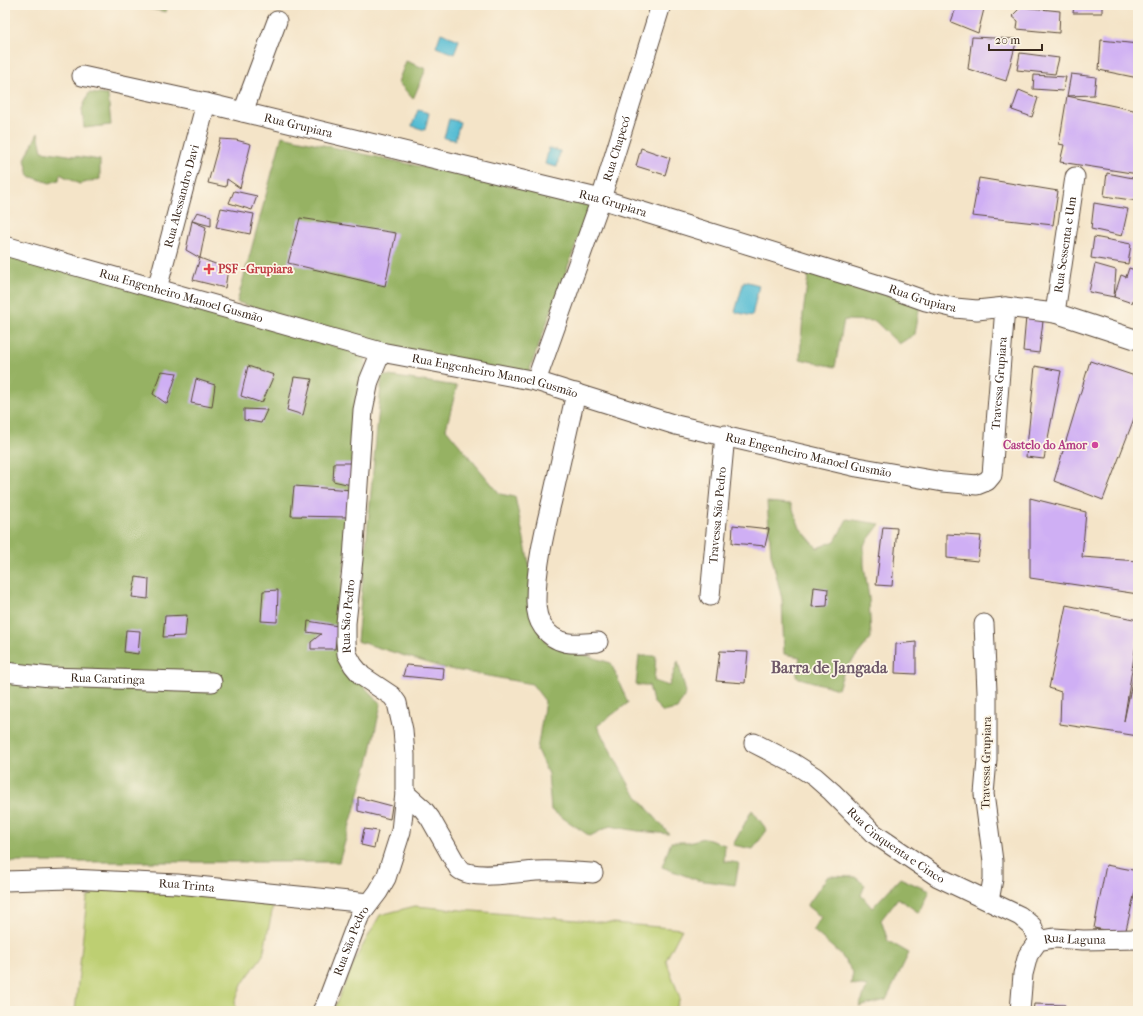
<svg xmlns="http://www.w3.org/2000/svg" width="1143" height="1016" font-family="'IM FELL French Canon',serif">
<rect width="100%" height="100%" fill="#fcf5e5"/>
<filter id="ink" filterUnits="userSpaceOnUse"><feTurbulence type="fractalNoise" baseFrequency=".025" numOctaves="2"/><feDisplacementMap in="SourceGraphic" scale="8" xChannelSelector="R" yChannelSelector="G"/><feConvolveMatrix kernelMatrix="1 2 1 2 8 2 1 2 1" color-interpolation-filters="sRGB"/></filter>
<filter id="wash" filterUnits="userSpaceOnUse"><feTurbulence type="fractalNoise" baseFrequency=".012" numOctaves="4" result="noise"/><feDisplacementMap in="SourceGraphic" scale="16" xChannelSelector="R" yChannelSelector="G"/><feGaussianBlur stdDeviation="0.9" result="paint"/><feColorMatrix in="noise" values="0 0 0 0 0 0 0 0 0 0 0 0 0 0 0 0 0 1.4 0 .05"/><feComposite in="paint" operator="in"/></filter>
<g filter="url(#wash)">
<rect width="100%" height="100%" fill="#f4e4c8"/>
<g fill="#bdcf72" stroke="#7c7c48">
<path d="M100 888 167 890 274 902 263 955 243 983 235 1001 236 1011H75L87 898Z"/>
<path d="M415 906 682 929 666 960 680 998 675 1011H333L357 956 380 915Z"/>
</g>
<g fill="#96b264" stroke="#686e41">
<path d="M132 5H168L166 12Z"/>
<path d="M406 61 426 69 413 99 398 82Z"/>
<path d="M89 93 108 95 111 125 84 128 82 109Z"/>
<path d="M38 133 42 151 100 160V179L79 184 60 174 59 180 50 183 29 176 25 159Z"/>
<path d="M282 136 591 204 528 374 385 350 237 302Z"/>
<path d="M5 250 366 355 340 607 344 666 381 704 369 760 339 862H5Z"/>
<path d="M809 269 920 305 915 334 899 344 875 321 844 320 835 367 800 359 803 314Z"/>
<path d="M382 375 457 386 446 429 500 494 515 497 546 643 611 663 628 703 597 726 632 790 669 834 638 831 610 826 590 836 551 810 548 774 537 750 545 701 532 684 444 668 357 641Z"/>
<path d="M767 502 791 504 800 528 817 548 835 541 847 519 880 524 864 545V565L869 598 871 638 844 671 838 689 796 677 800 657 784 654 782 599 771 554Z"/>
<path d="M639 656H656L654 681 669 686 678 661 686 693 677 709 663 712 653 702 649 685H636Z"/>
<path d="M752 810 767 830 753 849 733 845Z"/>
<path d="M703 838 725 845 724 861 739 863 735 885 697 880 662 867 671 842H689Z"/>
<path d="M828 876 855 877 865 885 861 895 872 908 900 878 929 891 919 913 898 898 881 920 888 941 909 953 886 1000 859 1007 867 987 851 984 853 972 841 955 813 930 821 917 807 906Z"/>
</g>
<g fill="#56bdd4" stroke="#487479">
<path d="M441 33 459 40 454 54 436 47Z"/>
<path d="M418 110 429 113 425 130 412 126Z"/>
<path d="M449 119 460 122 455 140 444 138Z"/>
<path d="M549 148 560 151 557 167 545 164Z"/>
<path d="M744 281 759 285 752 316 735 312Z"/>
</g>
<g id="blocks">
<g fill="#cfaff4">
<path d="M957 5H985L978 33 951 22Z"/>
<path d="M1074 5H1102V13H1073Z"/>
<path d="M1021 7 1060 11 1059 33 1017 29 1018 21 1012 16Z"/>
<path d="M972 37 1017 39 1006 81 968 69Z"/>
<path d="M1101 40 1138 44V78L1099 70Z"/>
<path d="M1020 53 1059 58 1055 74 1017 70Z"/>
<path d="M1071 74 1096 77 1094 95 1067 96Z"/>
<path d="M1034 75 1066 77 1063 91 1033 89Z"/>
<path d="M1019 90 1038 98 1032 117 1012 110Z"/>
<path d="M1067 96 1138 111V174L1060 162 1064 145 1059 144Z"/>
<path d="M220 139 236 140 251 144 240 188 227 179 226 187 208 183Z"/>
<path d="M641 148 670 158 665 175 636 166Z"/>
<path d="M1107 173 1138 179V201L1104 196Z"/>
<path d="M979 178 1058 191 1053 225 972 216Z"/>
<path d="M234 191 257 196 252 210 229 203Z"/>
<path d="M1094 203 1128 209 1122 236 1091 229Z"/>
<path d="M221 208 254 214 250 234 216 227Z"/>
<path d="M197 212 211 216V226L192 221Z"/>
<path d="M300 218 396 233 385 286 288 263Z"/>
<path d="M192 221 206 227 200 258 186 250Z"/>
<path d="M1094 237 1131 244 1128 264 1091 258Z"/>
<path d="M200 258 228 269 225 288 193 280Z"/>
<path d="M1095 264 1116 270 1114 297 1121 275 1126 277 1129 268 1138 271V285L1132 303 1114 297 1089 292Z"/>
<path d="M1026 317 1043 321 1039 353 1023 351Z"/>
<path d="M1090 361 1138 377V408L1103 500 1054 481Z"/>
<path d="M248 366 274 375 262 403 241 396Z"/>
<path d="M1035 366 1061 371 1044 459 1026 457Z"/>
<path d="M161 371 177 373 167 404 153 394Z"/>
<path d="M294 377 312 379 303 415 287 410Z"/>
<path d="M196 379 215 385 212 407 191 403Z"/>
<path d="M244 409 267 410 261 423 244 420Z"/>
<path d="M334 463H353L351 485 333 481Z"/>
<path d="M294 486 353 490 349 517 291 516Z"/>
<path d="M1030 498 1086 512 1082 557 1138 561V594L1030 578Z"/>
<path d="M733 525 769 529 765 546 732 543Z"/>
<path d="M883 527 897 528 892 586 876 585Z"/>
<path d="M947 534 981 536 978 561 947 558Z"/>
<path d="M136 577 149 579 148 599 132 597Z"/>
<path d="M814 587 828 589 827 606 812 607Z"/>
<path d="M278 590 277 622 261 621 263 591Z"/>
<path d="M1066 605 1138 620V631L1124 721 1138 655V736L1060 724 1061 692 1049 688Z"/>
<path d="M187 615 185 636 163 637 165 616Z"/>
<path d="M308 621 338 626 335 649H311V642L321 634 307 632Z"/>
<path d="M126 630 140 631 138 654 124 652Z"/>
<path d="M916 642V674L895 673 896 644Z"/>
<path d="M720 651 748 652 745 683 716 681Z"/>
<path d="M406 665 444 668 443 680 403 676Z"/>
<path d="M358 797 392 806 390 819 358 811Z"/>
<path d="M364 829 378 831 374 848 361 845Z"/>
<path d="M1106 865 1138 871V879L1125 934 1094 928Z"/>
<path d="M1034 1004 1065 1005 1064 1011H1033Z"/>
</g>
</g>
</g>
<g filter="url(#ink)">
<use href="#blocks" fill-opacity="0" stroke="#574638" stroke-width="1"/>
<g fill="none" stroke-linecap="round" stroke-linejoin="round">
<defs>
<g id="minor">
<path id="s1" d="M82 76 206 103 601 199 892 289 926 301 955 308 977 310 1005 307 1055 313 1138 340"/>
<path d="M243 112 277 21"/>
<path id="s2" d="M5 246 381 352 536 381 676 425 857 467 943 482 977 485 987 481 992 475 1005 307"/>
<path id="s3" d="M157 289 206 103"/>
<path id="s4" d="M1055 313 1075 177"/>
<path id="s5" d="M536 381 601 199 661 5"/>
<path d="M576 393C568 429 560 464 552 500 544 533 536 567 536 601 536 610 538 620 543 627 557 647 576 644 598 642"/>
<path id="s6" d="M710 596 725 435"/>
<path d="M984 624 987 692V760L984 794 993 861V879L989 901"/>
<path id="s7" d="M5 672 50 677 212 682"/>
<path id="s8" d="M754 743 793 763 815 777 832 792 873 833 938 877 1020 916 1032 926 1038 941"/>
<path d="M405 793 423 809 430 818 459 869C474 881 518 872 536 871 555 870 574 872 593 873"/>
<path id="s9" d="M5 881 70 879 177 884 369 903"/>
<path id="s10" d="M322 1011 327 1002 359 917 378 892 386 878 401 831 405 793V755L403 730 397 703 392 696 362 676 353 665 347 654 346 642V623L353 559 363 410 369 381 381 352"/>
<path id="s11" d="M1020 1011 1023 974 1028 955 1038 941 1054 938 1083 940 1138 939"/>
</g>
</defs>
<use href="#minor" stroke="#574638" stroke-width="21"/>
<use href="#minor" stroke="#fff" stroke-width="19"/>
</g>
</g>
<path fill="#e0444e" stroke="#fcf5e5" stroke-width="1.5" d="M207 263h4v4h4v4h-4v4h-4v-4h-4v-4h4z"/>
<circle fill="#d1479c" stroke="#fcf5e5" stroke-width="1.5" cx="1095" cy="445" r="4"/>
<g text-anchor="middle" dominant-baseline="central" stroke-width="3.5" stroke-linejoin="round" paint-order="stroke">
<g font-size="12" fill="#3b2a1e" stroke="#fcf5e5">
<text stroke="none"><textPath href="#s1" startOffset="222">Rua Grupiara</textPath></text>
<text stroke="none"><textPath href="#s5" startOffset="246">Rua Chapecó</textPath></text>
<text stroke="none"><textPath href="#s3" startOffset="96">Rua Alessandro Davi</textPath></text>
<text stroke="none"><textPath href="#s1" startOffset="546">Rua Grupiara</textPath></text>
<text stroke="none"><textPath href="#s4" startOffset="69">Rua Sessenta e Um</textPath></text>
<text stroke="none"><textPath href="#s2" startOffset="183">Rua Engenheiro Manoel Gusmão</textPath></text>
<text stroke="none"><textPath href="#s1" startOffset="870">Rua Grupiara</textPath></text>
<text stroke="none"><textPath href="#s2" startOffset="507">Rua Engenheiro Manoel Gusmão</textPath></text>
<text stroke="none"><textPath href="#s2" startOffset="1113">Travessa Grupiara</textPath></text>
<text stroke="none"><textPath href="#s2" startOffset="831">Rua Engenheiro Manoel Gusmão</textPath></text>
<text stroke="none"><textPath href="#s6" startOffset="81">Travessa São Pedro</textPath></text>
<text stroke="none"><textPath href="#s10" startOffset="436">Rua São Pedro</textPath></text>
<text stroke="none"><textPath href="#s7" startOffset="103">Rua Caratinga</textPath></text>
<text transform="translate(986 763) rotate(-89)">Travessa Grupiara</text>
<text stroke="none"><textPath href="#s8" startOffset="176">Rua Cinquenta e Cinco</textPath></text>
<text stroke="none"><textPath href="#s9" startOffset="182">Rua Trinta</textPath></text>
<text stroke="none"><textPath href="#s11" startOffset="111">Rua Laguna</textPath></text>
<text stroke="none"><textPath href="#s10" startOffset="76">Rua São Pedro</textPath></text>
</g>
<g font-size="12" font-weight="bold" fill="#be3a42" stroke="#fcf5e5" text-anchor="start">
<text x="218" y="269">PSF - Grupiara</text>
</g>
<g font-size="12" font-weight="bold" fill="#b23c85" stroke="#fcf5e5" text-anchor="end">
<text x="1087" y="445">Castelo do Amor</text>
</g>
<g font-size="16" font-weight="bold" fill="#6f5969" stroke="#fcf5e5">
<text x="829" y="667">Barra de Jangada</text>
</g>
</g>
<rect width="1143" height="1016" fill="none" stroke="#fcf5e5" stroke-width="20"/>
<path d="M989 44v6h53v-6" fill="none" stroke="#3b2a1e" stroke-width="2"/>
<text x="995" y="44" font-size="12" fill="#3b2a1e" stroke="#fcf5e5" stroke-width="3" paint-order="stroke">20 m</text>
</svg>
